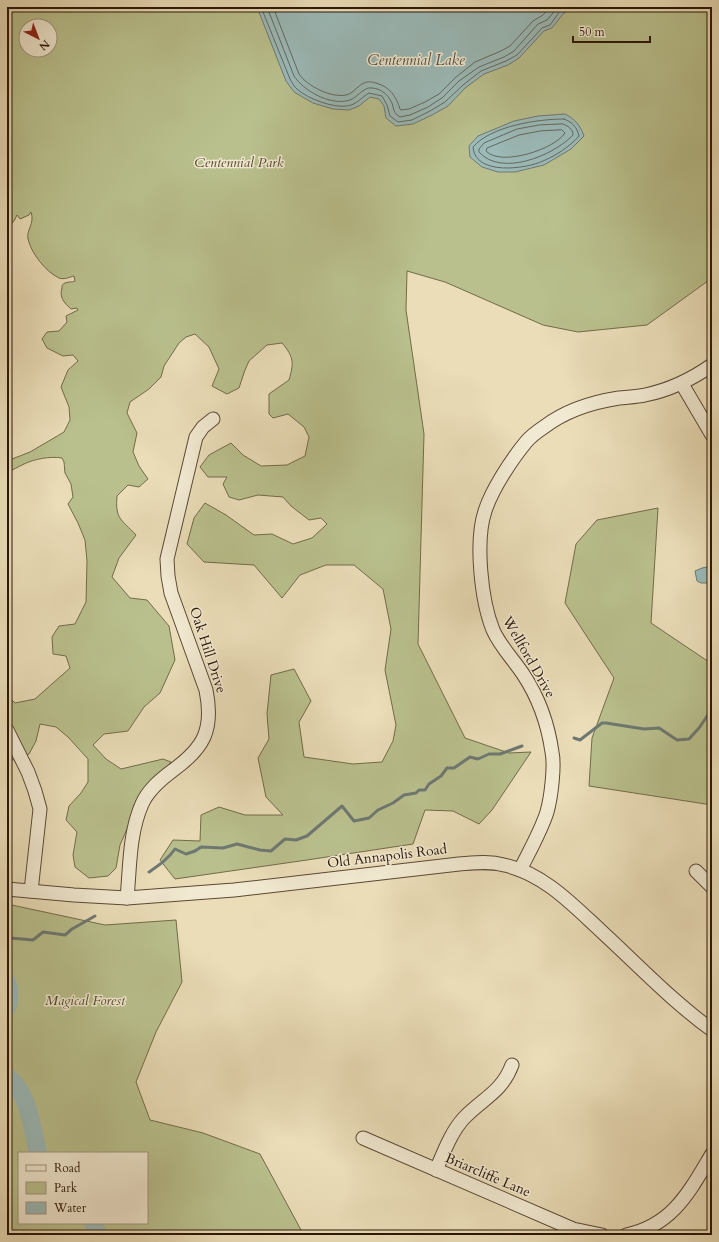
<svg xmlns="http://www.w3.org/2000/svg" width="719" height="1242" font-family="Cardo,serif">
<rect width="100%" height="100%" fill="#eaddb8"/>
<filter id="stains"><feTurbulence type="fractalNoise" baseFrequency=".005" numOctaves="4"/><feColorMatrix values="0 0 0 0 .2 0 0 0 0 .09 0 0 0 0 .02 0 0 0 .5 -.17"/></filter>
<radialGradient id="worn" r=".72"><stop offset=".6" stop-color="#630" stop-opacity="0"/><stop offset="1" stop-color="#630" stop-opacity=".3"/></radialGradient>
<g fill="#b9c08d" stroke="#726b4a" fill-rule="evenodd">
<path d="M7 7H712V278L647 325 578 332 543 325 445 282 407 271 406 310 424 434 418 644 465 738 509 753 531 752 492 810 479 824 453 811 425 810 413 844 307 860 175 879 160 860 173 840 200 841 201 815 219 807 245 815H283L266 797 258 758 269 739 267 714 271 675 294 669 311 701 299 722 304 757 353 764 382 762 393 741 396 725 385 670 391 629 383 589 354 565H326L300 575 282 598 254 565 204 562 187 544 194 518 205 503 226 515 254 535 272 534 293 544 312 538 327 524 321 518 309 520 291 506 283 497 258 495 239 500 229 497 223 484 227 477H208L200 467 209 455 231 443 243 455 261 466 287 465 305 456 309 437 304 427 288 414 273 418 269 414V394L289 380C294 363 294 357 282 343L267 345 249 361 245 370 239 388 227 394 212 386 219 369 209 347 195 334 186 337 179 343 164 366 161 377 149 389 130 402 127 413 137 433 133 452 139 466 148 479 139 487 128 485 117 496C115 519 121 519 136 535L119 558 112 577 130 598 147 600 169 626 175 660 160 693 144 707 128 731 104 734 93 745 106 759 121 769 163 759 171 762 166 770 152 782 134 805 130 822 120 845 116 868 108 876 89 878 75 867 73 855 77 832 66 820 69 806 81 793 88 782V759L68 737 56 727 40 724 36 741 29 754 10 761 7 758V695L15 703 35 699 70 668 66 656 53 654 52 637 59 626 75 624 86 602 87 561 85 540 78 523 68 504 73 497 71 484 65 473 64 462 62 458C51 456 34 459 24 464 18 467 13 470 7 472V461L30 452 64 432 70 420 69 407 61 387 68 370 78 361 73 355 63 356 47 348 42 339 47 332 59 331 67 322 66 316 78 310 77 308 71 309C64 303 59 297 62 288 62 286 62 284 65 283 70 281 71 283 75 281L74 276C70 277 64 280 59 278 46 272 31 253 28 239 26 230 35 224 31 212L29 215 20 219 17 215 14 221 7 229V199L8 198 9 193H7ZM26 26H50V50H26Z"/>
<path d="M658 508 651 623 712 664V805L589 786 592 738 614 678 565 603 576 544 597 520Z"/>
<path d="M7 904 105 925 176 920 182 982 156 1032 136 1082 150 1120 203 1133 260 1154 301 1230 312 1235H7ZM19 1153H147V1223H19Z"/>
</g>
<g fill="#9bbab8" stroke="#6e7872">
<path d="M257 7H573L563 14 552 28 544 31 519 58 508 65 484 74 465 88 448 106 432 115 413 124 396 126 386 118 384 106 379 99 370 97 359 106 349 110 333 109 313 103 294 92 286 81Z"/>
<path d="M565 114C575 119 580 125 584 136L571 149 544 165 515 172H498L482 167 470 157 469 146 478 136 514 121 538 116Z"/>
<path d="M712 566V583H701L697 581 695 571 702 568Z"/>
</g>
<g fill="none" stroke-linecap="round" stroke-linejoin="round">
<g stroke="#636860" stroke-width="1">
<path d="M261 7 290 79C292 82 294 87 297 89 308 99 333 108 347 106 356 105 362 97 369 93L382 96 387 105 390 116 398 122 412 120 430 111 445 102 463 85 481 71 506 61 517 55 542 28 550 25 560 11 567 7"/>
<path d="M267 7 294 76C304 91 328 104 346 101 355 100 360 91 368 88 379 87 387 93 392 103 394 109 393 113 400 117L410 115 428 107 442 98 459 81 479 67 504 57 514 51 538 24 547 20 558 7"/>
<path d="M273 7 299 74C307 86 331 98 346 95 353 94 357 86 364 83 368 81 372 82 376 83 390 87 396 96 400 109L401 110 409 109 425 102 439 94 456 77 475 62 501 51 510 46 533 21 543 15 550 7"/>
<path d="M564 119C572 122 577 127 579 136 569 147 557 155 543 161 526 169 475 176 473 147 491 126 538 119 564 119Z"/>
<path d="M563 124C568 126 573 129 573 135 553 156 501 177 479 152V149L484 143 517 129 539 125Z"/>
<path d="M562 130 565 133C555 149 501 167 486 151L487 148 519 135 540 131Z"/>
</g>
<g stroke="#6e7872" stroke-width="3">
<path d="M574 738 580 740 602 723H606L644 729 659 728 677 740 689 739 699 728 710 712H712"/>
<path d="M149 872C159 865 168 859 175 849L186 854 195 851 201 847 223 848 237 844 260 850 271 851 285 839 296 840 307 836 342 806 354 821 369 818 378 810 393 803 404 795 416 793 419 790H425L429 784 441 776 447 768H454L470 757 478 759 489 754H500L522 746"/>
<path d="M7 939 10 938 33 940 43 932 65 935 72 929 95 916"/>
</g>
<g stroke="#9bbab8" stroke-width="18">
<path d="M7 982C10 988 10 1001 7 1008"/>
<path d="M7 1076C29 1094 32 1126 38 1153"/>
<path d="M93 1223 99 1235"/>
</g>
<defs>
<g id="minor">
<path d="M682 384 712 435"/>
<path d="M7 730 28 772 35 791 40 809 31 891"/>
<path d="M520 870C529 852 541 831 547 812 551 798 555 766 552 752 548 724 539 698 523 674 513 659 500 646 493 630 481 600 475 541 485 511 492 489 512 459 526 442 531 436 538 431 544 427 565 411 593 402 619 398 627 397 637 397 645 395 670 390 692 379 712 365"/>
<path d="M696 871 712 887"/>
<path d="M7 889 74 895 127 898 234 890 459 864C474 863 489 861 504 865 543 873 573 905 601 931 637 964 672 1001 712 1030"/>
<path d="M127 898C130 868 129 833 142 804 148 790 160 780 172 771 204 748 214 730 206 690L171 593 168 576 167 559 196 437 203 427 213 419"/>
<path d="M363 1138 573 1229 602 1235"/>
<path d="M436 1170C444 1152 451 1132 464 1118 482 1099 502 1092 512 1065"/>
<path d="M626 1235C673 1225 689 1192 712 1154"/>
</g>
</defs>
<use href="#minor" stroke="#5b4834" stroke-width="15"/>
<use href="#minor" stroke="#f1e9d1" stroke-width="13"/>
</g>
<g text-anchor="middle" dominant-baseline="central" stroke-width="3" stroke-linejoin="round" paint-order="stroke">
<g font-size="14" font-style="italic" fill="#564930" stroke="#f1e9d1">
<text x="239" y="162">Centennial Park</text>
<text x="85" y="1000">Magical Forest</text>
</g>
<g font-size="14" fill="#2b1608" stroke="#f1e9d1">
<text transform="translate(208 650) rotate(72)">Oak Hill Drive</text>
<text transform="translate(529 657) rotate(60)">Wellford Drive</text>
<text transform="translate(387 856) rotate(-7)">Old Annapolis Road</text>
<text transform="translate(488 1175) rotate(23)">Briarcliffe Lane</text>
</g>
<g font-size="15" font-style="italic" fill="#524f46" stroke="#f1e9d1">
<text x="416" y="60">Centennial Lake</text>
</g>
</g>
<rect width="719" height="1242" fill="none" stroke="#eaddb8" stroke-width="24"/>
<rect x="8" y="8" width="703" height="1226" fill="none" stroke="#2b1608" stroke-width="2"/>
<rect x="12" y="12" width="695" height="1218" fill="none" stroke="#2b1608"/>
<rect x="18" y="1152" width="130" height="72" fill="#f1e9d1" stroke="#a29581"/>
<rect x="26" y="1165" width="20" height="6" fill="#f1e9d1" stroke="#a29581"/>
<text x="54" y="1172" font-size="12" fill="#2b1608">Road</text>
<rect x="26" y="1182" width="20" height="12" fill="#b9c08d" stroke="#a29581"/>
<text x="54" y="1192" font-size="12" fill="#2b1608">Park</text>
<rect x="26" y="1202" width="20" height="12" fill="#9bbab8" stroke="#a29581"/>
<text x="54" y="1212" font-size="12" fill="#2b1608">Water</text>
<g transform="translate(38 38) rotate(138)"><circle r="19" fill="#f1e9d1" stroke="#a29581"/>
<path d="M0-3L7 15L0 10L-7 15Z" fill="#8f2418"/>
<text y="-6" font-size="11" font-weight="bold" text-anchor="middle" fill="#2b1608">N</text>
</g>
<path d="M573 36v6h77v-6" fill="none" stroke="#2b1608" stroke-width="2"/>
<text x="579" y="36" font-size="12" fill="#2b1608" stroke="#f1e9d1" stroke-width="3" paint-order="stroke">50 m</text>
<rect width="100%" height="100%" filter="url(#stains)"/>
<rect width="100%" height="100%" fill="url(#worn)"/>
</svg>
